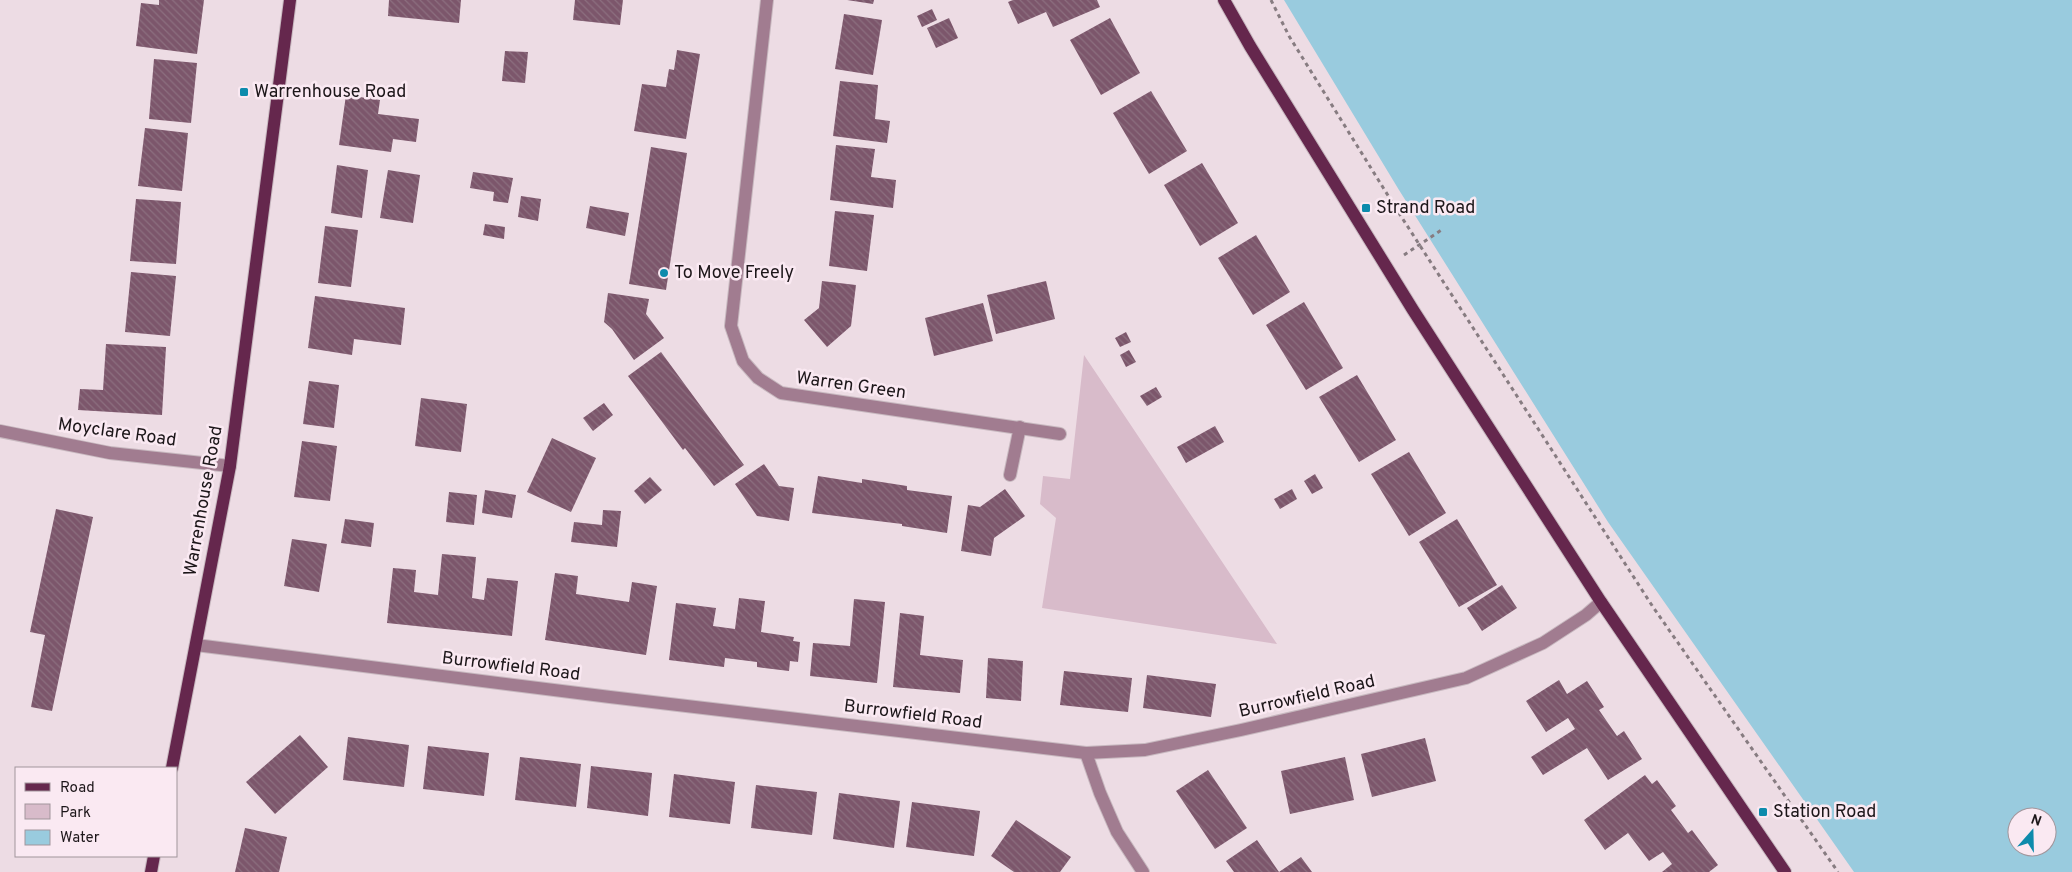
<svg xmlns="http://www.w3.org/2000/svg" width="2072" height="872" font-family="Overpass,sans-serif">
<defs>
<pattern id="building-back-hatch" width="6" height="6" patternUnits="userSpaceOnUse" patternTransform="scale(1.25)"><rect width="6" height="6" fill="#7c566b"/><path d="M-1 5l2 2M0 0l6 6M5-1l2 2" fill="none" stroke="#8c6f7f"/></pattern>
</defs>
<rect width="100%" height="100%" fill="#eddce4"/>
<path fill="#d8bbca" d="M1084 355 1277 644 1042 608 1056 518 1040 504 1043 476 1070 479Z"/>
<path fill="#99cbde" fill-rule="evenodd" d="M1284 0H2072V872H1854L1608 522 1399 190ZM2017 817H2047V847H2017Z"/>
<g fill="url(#building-back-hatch)">
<path d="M159 0H204L197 54 136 46 141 3 159 5Z"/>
<path d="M389 0H461L459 23 388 16Z"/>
<path d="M575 0H623L620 25 573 20Z"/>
<path d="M847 0H874L873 4Z"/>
<path d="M1013 0H1097L1100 7 1053 27 1046 12 1018 24 1008 2Z"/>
<path d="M932 9 937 20 922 27 917 16Z"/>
<path d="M844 14 882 20 873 75 835 69Z"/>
<path d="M949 18 958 38 936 48 927 28Z"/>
<path d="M1110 18 1140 73 1101 95 1070 40Z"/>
<path d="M677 50 700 54 686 139 634 131 642 84 666 87 669 69 674 70Z"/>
<path d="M505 51 528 52 525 83 502 81Z"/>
<path d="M154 59 197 63 191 123 149 119Z"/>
<path d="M840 81 878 85 875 119 890 121 887 143 833 136Z"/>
<path d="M1151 91 1187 151 1149 174 1113 113Z"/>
<path d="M346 95 380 100 378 114 419 119 416 142 393 139 391 152 339 145Z"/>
<path d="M145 128 188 133 182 191 138 186Z"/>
<path d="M836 145 875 149 871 177 896 180 893 208 830 200Z"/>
<path d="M651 147 687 153 666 290 629 284Z"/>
<path d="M1202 163 1238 223 1200 246 1164 185Z"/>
<path d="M337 165 368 170 362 218 331 213Z"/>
<path d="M388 170 420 175 413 223 380 218Z"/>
<path d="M473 172 513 178 508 203 493 201 494 192 470 188Z"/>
<path d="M521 196 541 199 538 221 518 217Z"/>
<path d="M136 199 181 202 176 264 130 261Z"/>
<path d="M590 206 629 213 625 236 586 228Z"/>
<path d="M835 211 874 215 867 271 829 266Z"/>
<path d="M485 224 505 227 504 239 483 235Z"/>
<path d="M325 226 358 230 351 287 318 283Z"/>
<path d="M1256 235 1290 292 1253 315 1218 258Z"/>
<path d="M131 272 176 276 170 336 125 332Z"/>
<path d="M822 281 856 285 851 326 827 347 804 320 819 308Z"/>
<path d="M1046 281 1055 319 996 334 987 295Z"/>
<path d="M608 293 649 299 646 314 664 338 634 360 612 329 604 322Z"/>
<path d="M315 296 405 308 401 345 354 339 352 355 308 348Z"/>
<path d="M1304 302 1343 368 1306 390 1266 325Z"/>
<path d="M983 303 993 341 934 356 925 318Z"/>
<path d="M1126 332 1131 342 1120 347 1115 338Z"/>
<path d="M106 344 166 347 162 415 78 410 80 389 103 390Z"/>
<path d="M1129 350 1136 362 1126 367 1120 355Z"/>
<path d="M661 352 744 465 714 486 685 448 683 450 628 376Z"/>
<path d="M1357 375 1396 440 1359 462 1319 397Z"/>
<path d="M309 381 339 385 334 428 303 424Z"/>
<path d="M1156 387 1162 397 1147 406 1140 396Z"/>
<path d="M421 398 467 404 461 452 415 446Z"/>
<path d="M604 403 613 415 593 431 583 418Z"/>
<path d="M1215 426 1224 442 1186 463 1177 447Z"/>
<path d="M552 438 596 458 571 512 527 492Z"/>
<path d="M302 441 337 446 330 501 294 497Z"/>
<path d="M1409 452 1446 513 1409 536 1371 474Z"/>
<path d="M764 464 779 486 794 488 789 521 757 516 735 484Z"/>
<path d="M1315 474 1323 488 1312 494 1304 481Z"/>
<path d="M818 476 862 483V479L907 486V490L952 496 947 533 902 526V524L812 513Z"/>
<path d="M650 477 662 490 645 504 634 491Z"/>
<path d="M1005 489 1025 516 994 538 991 556 961 551 968 505 980 507Z"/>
<path d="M1292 489 1297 499 1280 509 1274 499Z"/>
<path d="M485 490 516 495 512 518 482 513Z"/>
<path d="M449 492 477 495 474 525 446 522Z"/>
<path d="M56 509 93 517 52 711 31 707 45 635 30 632Z"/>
<path d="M603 510 621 511 617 547 571 542 574 522 602 525Z"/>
<path d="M345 519 374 523 371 547 341 543Z"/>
<path d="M1457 519 1497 585 1459 607 1419 542Z"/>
<path d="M292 539 327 544 319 592 284 586Z"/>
<path d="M442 554 476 557 472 598 484 600 487 578 518 581 512 636 387 623 393 568 416 570 414 592 438 595Z"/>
<path d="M555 573 578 576 576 594 629 602 632 582 657 586 646 655 545 640Z"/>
<path d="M1502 585 1517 608 1482 631 1467 608Z"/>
<path d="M739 598 765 601 761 632 794 637 793 641 800 642 798 662 790 661 789 671 757 667V662L725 658 724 667 669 660 676 603 716 608 713 626 735 629Z"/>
<path d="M854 599 885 602 877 683 810 676 813 643 850 646Z"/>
<path d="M900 613 924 616 920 655 963 660 960 693 893 687Z"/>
<path d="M988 658 1023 661 1021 701 986 698Z"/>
<path d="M1064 671 1132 678 1128 712 1060 705Z"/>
<path d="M1147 675 1216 684 1211 717 1143 708Z"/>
<path d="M1559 680 1567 694 1587 681 1604 707 1599 710 1617 736 1624 731 1642 759 1608 780 1587 748 1543 775 1531 757 1575 729 1568 718 1546 732 1526 701Z"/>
<path d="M300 735 328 767 275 814 246 782Z"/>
<path d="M348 737 409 745 404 787 343 780Z"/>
<path d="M1425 738 1436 781 1372 797 1361 754Z"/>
<path d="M428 746 489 753 484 796 423 789Z"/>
<path d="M520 757 581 764 576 807 515 800Z"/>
<path d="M1345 757 1354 800 1290 814 1281 771Z"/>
<path d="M591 766 652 773 648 816 587 808Z"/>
<path d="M1208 770 1247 828 1215 849 1176 791Z"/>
<path d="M674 774 735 782 730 824 669 817Z"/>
<path d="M1645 775 1652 784 1657 780 1676 806 1671 810 1688 833 1692 830 1718 865 1709 872H1662L1672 864 1663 852 1649 861 1628 833 1605 850 1584 820Z"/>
<path d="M756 785 817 792 812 835 751 828Z"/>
<path d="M839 793 900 801 894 848 833 839Z"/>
<path d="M912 802 980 811 974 856 906 847Z"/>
<path d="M1016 820 1071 857 1060 872H1014L991 856Z"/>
<path d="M245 828 287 837 279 872H235Z"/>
<path d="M1257 840 1279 872 1301 857 1312 872H1234L1226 861Z"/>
</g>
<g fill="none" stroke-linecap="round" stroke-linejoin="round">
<defs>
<g id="minor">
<path d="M767 0 731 326 743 361 758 378 781 393 1060 434"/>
<path d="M0 431 110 453 230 466"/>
<path d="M1010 475 1020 427"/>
<path d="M196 645 610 697 1086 753 1145 750 1241 730 1466 678 1543 643 1586 615 1601 602"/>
<path d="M1086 753 1100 793 1117 832 1143 872"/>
</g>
<g id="major">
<path d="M1224 0 1250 46 1413 310 1601 602 1785 872"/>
<path d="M172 768 230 466 290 0"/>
<path d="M151 872 154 856"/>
</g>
</defs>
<use href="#minor" stroke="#c7b8bf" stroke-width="14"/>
<use href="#major" stroke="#c7b8bf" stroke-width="14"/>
<g stroke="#877c81" stroke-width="3" stroke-dasharray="4 4" stroke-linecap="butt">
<path d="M1271 0 1289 36 1397 210 1653 607 1838 872"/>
<path d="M1404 255 1443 229"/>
</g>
<use href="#minor" stroke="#a17c90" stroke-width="12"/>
<use href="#major" stroke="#65274d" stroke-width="12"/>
</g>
<g fill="#0d8bac" stroke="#fae9f2" stroke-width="2">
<rect x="239" y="87" width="10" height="10" rx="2.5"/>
<rect x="1361" y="203" width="10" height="10" rx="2.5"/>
<circle cx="664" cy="273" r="5"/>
<rect x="1758" y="807" width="10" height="10" rx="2.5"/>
</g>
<g text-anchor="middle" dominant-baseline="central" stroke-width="5" stroke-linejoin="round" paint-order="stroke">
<g font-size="18" fill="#1c1619" stroke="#fae9f2" text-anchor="start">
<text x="254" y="92">Warrenhouse Road</text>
<text x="1376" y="208">Strand Road</text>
<text x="674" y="273">To Move Freely</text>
<text x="1773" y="812">Station Road</text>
</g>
<g font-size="18" fill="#1c1619" stroke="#fae9f2">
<text transform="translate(851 386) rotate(8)">Warren Green</text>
<text transform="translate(117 433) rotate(8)">Moyclare Road</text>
<text transform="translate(204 501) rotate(-80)">Warrenhouse Road</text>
<text transform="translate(511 667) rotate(7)">Burrowfield Road</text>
<text transform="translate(1307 697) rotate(-13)">Burrowfield Road</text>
<text transform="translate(913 715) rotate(7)">Burrowfield Road</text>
</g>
</g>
<rect x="15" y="767" width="162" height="90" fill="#fae9f2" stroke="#a1959b"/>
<rect x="25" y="783" width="25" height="8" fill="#65274d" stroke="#a1959b"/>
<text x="60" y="792" font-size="15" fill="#1c1619">Road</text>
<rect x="25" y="804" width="25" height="15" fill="#d8bbca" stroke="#a1959b"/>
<text x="60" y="817" font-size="15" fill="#1c1619">Park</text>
<rect x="25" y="830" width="25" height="15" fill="#99cbde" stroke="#a1959b"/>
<text x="60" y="842" font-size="15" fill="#1c1619">Water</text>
<g transform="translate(2032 832) rotate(20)"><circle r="24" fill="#fae9f2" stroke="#a1959b"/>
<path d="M0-4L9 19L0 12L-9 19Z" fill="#0d8bac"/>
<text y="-8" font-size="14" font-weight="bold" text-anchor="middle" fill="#1c1619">N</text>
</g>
</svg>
